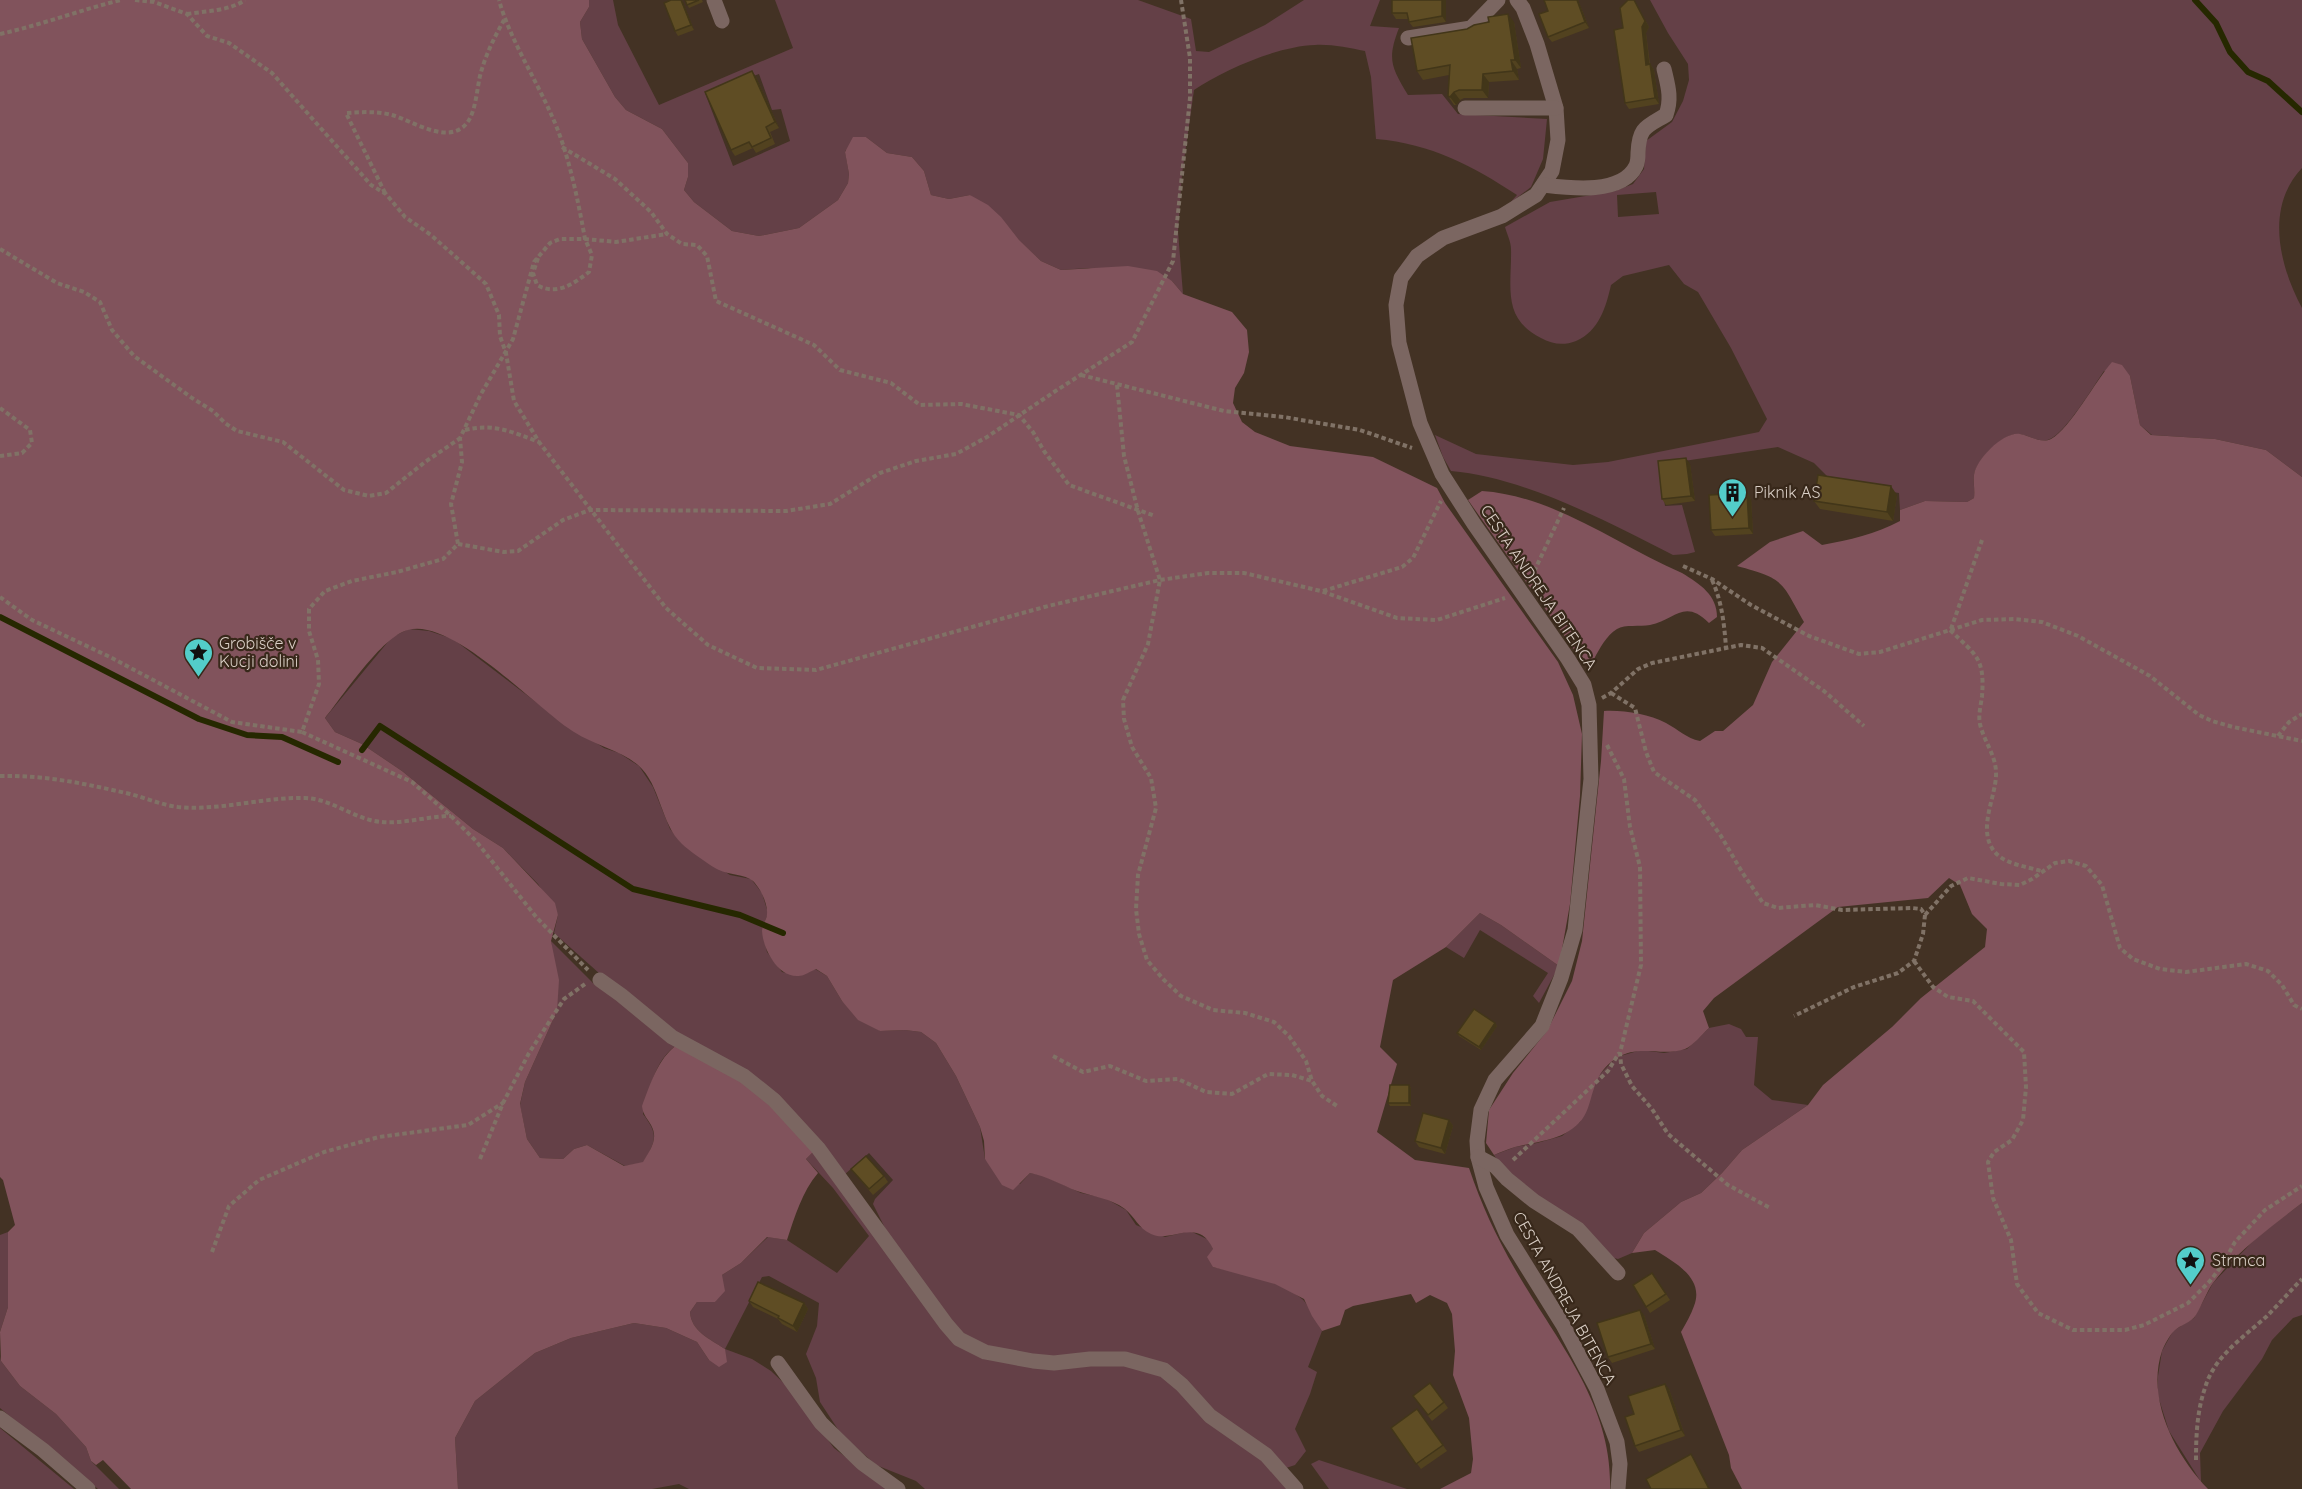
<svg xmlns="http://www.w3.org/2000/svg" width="2302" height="1489" font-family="Quicksand,sans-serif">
<rect width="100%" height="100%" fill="#433224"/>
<g fill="#644047" fill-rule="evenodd">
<path d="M589 0H613L618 25 659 105 793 48 775 0H1138L1191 19 1196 51 1209 52 1265 25 1304 0H1380L1370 26 1399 28C1387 59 1391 67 1408 95L1442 94 1458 114 1547 119 1543 159 1531 187 1509 204 1517 195C1471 165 1432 144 1376 139L1371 77 1365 51C1349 48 1331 44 1315 45 1278 46 1224 70 1194 90L1182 174 1178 231 1183 294 1172 281 1088 268 1061 270 1041 261 970 195 949 199 931 195 924 171 912 157 887 153 866 137 845 151 849 174 848 183 838 200 799 228 759 236 732 231 694 202 684 190 688 177V163L662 129 626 110 615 97 582 39 580 22 589 7ZM759 74 772 110 781 109 790 141 733 166 705 93Z"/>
<path d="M1650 0H2302V168C2265 207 2279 265 2302 308V477L2266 450 2215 439 2152 435 2140 425 2130 376 2104 371C2093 387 2066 432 2050 439 2039 444 2030 435 2019 434 2004 432 1976 460 1974 475 1973 482 1975 489 1974 498L1967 502 1925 501 1900 510 1899 493 1833 482 1814 463 1778 447 1677 462 1659 467 1665 506 1682 505 1695 552 1687 554 1673 555C1608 522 1524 477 1451 471L1443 457 1435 435 1476 454 1573 465 1608 462 1759 432 1767 419 1731 348 1698 292 1684 284 1669 265 1623 276 1611 285C1606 307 1599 331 1576 341 1563 346 1552 344 1541 338 1501 318 1512 285 1511 249 1511 242 1507 234 1505 227L1550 202 1615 191 1633 184 1644 169 1646 141 1672 122 1683 101 1689 80 1688 64 1668 33ZM1656 192 1659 214 1618 217 1617 195Z"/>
<path d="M409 629 429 631 453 639 553 715 604 748 619 753 639 766 653 787 670 829 683 844 730 875 751 879 762 893 768 913 762 930 767 952 782 972 799 976 815 969 827 976 842 1001 880 1031 905 1030 921 1032 936 1043 956 1076 980 1127 985 1159 1020 1184 1030 1173 1042 1175 1081 1193 1105 1198 1126 1210 1136 1225 1165 1237 1190 1231 1209 1240 1213 1249V1267C1242 1273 1279 1280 1302 1299 1307 1302 1317 1323 1322 1331L1308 1367 1317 1372 1310 1394 1295 1429 1306 1451 1295 1465 1286 1468 1217 1416 1161 1364 1042 1359 990 1350 961 1336 891 1240 873 1204 875 1199 893 1180 869 1153 844 1175 609 982 554 933 558 915 538 884 503 848 473 829 402 771 362 744 335 732 325 718 392 637Z"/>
<path d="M1480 913 1501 925 1559 966 1539 1003 1533 996 1548 973 1480 930 1464 958 1446 947Z"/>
<path d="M551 941 595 985 607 989 677 1045C655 1059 649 1090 643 1114 659 1135 656 1141 643 1163L625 1166 587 1145 574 1149 563 1159 540 1158 527 1139 520 1105 525 1082 557 1011Z"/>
<path d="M1729 1024 1741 1029 1746 1037H1758L1754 1085 1772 1100 1808 1105 1742 1150 1722 1173 1701 1193 1681 1202 1644 1233 1632 1253 1618 1259 1606 1256 1507 1175 1494 1155 1515 1147 1537 1143 1562 1136 1580 1122 1596 1078 1617 1057 1641 1050 1664 1053 1687 1049 1709 1028Z"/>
<path d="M815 1150 940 1320 985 1357 1124 1363 1158 1373 1258 1456 1291 1489H925L916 1481 876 1465 841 1434 820 1402 816 1378 806 1354 817 1326 819 1303 769 1276 762 1277 725 1349 752 1359 771 1371 789 1388 834 1448 887 1489H689L679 1484 652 1489H458L455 1438 475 1401 535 1353 571 1338 634 1323 666 1328 697 1342 709 1360 725 1349C710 1339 691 1331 690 1312L697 1302H715L722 1275 741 1263 768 1237 787 1240 837 1273 869 1236 833 1188 806 1159Z"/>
<path d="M2302 1203V1315L2293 1318 2272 1340 2262 1359 2223 1411 2200 1453 2201 1482 2169 1431 2158 1396V1376L2162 1351 2173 1331 2194 1318 2213 1283 2257 1237Z"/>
<path d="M8 1232V1307L0 1332V1235Z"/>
<path d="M0 1356 1 1361 20 1386 56 1414 86 1447 91 1461 119 1489H98L0 1408Z"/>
<path d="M0 1428 11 1437 74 1489H0Z"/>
<path d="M1319 1460 1407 1489H1329L1311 1464Z"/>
</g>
<g fill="#81535c">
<path d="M0 0H589V7L580 22 582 39 615 97 626 110 662 129 688 163V177L684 190 694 202 732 231 759 236 799 228 838 200 848 183 849 174 845 152 853 137H866L887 153 912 157 924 171 931 195 949 199 970 195 988 205 1001 217 1019 240 1041 261 1061 270 1128 266 1157 271 1172 281 1183 294 1232 312 1247 330 1249 352 1244 373 1235 388 1233 403 1242 422 1255 432 1290 446 1373 457 1437 488 1445 503 1558 662 1573 695 1582 734 1580 796 1570 904 1559 966 1501 925 1480 913 1446 947 1393 980 1380 1047 1397 1064 1377 1132 1415 1160 1469 1168C1481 1204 1496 1236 1515 1269 1555 1339 1613 1404 1610 1489H1440L1471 1473 1473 1459 1469 1418 1453 1375 1455 1351 1452 1314 1447 1303 1430 1295 1416 1303 1411 1294 1353 1306 1345 1310 1340 1325 1322 1331 1312 1316 1304 1299 1275 1284 1213 1267 1207 1257 1213 1249C1198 1216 1171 1244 1151 1234 1138 1228 1135 1217 1125 1209 1110 1198 1094 1197 1077 1191 1061 1185 1047 1176 1030 1173L1013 1190 1002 1185 985 1159 984 1141 980 1127 956 1076 936 1043 921 1032 905 1030 880 1031 858 1020 842 1001 827 976 816 969C811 971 804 976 799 976 778 978 763 949 762 931 762 925 767 919 767 914 768 903 760 888 753 881 745 874 728 875 719 870 712 867 687 849 682 844 660 823 661 785 638 765 620 750 594 745 574 732 537 709 452 617 408 630 382 636 343 696 325 718L335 732 362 744 402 771 473 829 503 848 555 903 558 915 551 941 559 980 557 1011 525 1082 520 1104 527 1139 540 1158 563 1159 574 1149 587 1145 624 1166 643 1162C650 1150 659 1139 651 1125 647 1118 643 1115 642 1106 650 1085 658 1058 677 1045L745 1081 815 1150 806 1159 818 1173C802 1192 795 1216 787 1240L767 1237 741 1263 722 1275 725 1291 715 1302H697L690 1312C691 1331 710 1339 725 1349L727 1362 719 1367 709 1360 697 1342 666 1328 634 1323 571 1338 535 1353 475 1401 455 1438 458 1489H131L103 1460 96 1465 91 1461 86 1447 56 1414 20 1386 1 1361 0 1332 8 1307V1232L15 1225 3 1180 0 1177Z"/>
<path d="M2112 362 2122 365 2130 376 2140 425 2151 435 2215 439 2266 450 2302 477V1203C2271 1227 2237 1251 2213 1283 2206 1293 2202 1305 2196 1315 2191 1323 2180 1325 2174 1331 2169 1336 2164 1346 2162 1351 2146 1399 2175 1455 2208 1489H1742L1731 1468 1729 1455 1681 1332C1686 1323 1691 1315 1694 1306 1705 1278 1674 1262 1655 1250L1632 1253 1644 1233 1681 1202 1701 1193 1722 1173 1742 1150 1808 1105 1823 1085 1892 1027 1921 998 1985 947 1987 929 1972 914 1960 885 1949 878 1928 898 1838 907 1714 998 1703 1011 1709 1028C1702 1034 1693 1046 1685 1049 1662 1057 1639 1044 1617 1058 1587 1076 1596 1106 1579 1123 1561 1141 1538 1141 1515 1147 1508 1149 1501 1152 1494 1155L1486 1143 1489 1110 1513 1073 1547 1031 1572 981 1582 941 1601 761 1604 711C1624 710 1648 714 1666 723 1679 730 1686 738 1700 741L1715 731H1723L1753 705 1772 662 1804 622C1781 581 1785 579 1737 566L1770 542 1803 531 1822 545C1849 540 1876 534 1900 521V510L1925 501 1967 502 1974 498C1975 489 1973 481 1974 475 1976 459 2004 431 2020 434 2031 436 2041 444 2051 439 2070 429 2096 380 2112 362Z"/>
<path d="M1482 491C1555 496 1617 545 1682 573 1700 584 1717 595 1717 617L1709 623C1684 598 1675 620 1650 625 1640 627 1625 624 1617 629 1606 636 1600 648 1594 659L1583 662 1468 500Z"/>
</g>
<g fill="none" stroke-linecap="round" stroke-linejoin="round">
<g stroke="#262800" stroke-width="6">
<path d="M2195 0 2216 23 2230 52 2248 72 2268 81 2302 112"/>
<path d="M0 617 199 719 247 735 282 737 338 762"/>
<path d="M362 750 380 726 633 889 740 915 783 933"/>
</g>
<g stroke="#807266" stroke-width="4" stroke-dasharray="4.5 3" stroke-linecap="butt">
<path d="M135 0 154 2 187 14 207 36 229 43 272 73 371 185 386 194 405 217 431 235 486 284 499 315 500 336 506 353 514 401 539 442 666 608 708 645 757 668 816 670 1048 606 1160 580 1208 573H1244L1321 591 1397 618 1437 620 1505 598"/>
<path d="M187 14C206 11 229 11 245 0"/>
<path d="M0 34C41 25 80 10 121 0"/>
<path d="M562 147 615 179 651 212 667 234 682 244 697 245 707 256 716 301 814 345 840 370 891 383 920 405 961 404 1019 415 1033 432 1044 451 1069 485 1155 516"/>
<path d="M385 193 346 113C361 112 377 111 392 115 413 121 452 148 469 120 476 108 477 89 480 76 485 56 494 38 504 20"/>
<path d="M0 249 57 283 84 292 100 302 112 330 134 356 192 398 213 411 225 423 237 431 283 442 344 490 369 496 386 493 425 462 459 439"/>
<path d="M538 258 533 273 537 285C557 296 573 284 589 272L592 255 585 239 616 242 667 234"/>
<path d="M1081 375 1224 411 1284 417 1360 430 1412 448"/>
<path d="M1117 385 1124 456 1138 511 1160 580 1148 644 1123 700 1124 719 1132 747 1151 778 1156 808 1138 875 1136 909 1139 934 1147 960 1164 980 1181 996 1213 1010 1245 1013 1274 1022 1289 1036 1306 1061 1312 1081 1322 1096 1337 1106"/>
<path d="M0 408 30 430 32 443 22 453 0 456"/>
<path d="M465 430C494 423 512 432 539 442"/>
<path d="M458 544 504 552 518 551 563 520 590 510 786 511 830 504 880 473 916 461 956 454 987 437 1054 392 1132 342 1173 261 1190 98V58L1181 0"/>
<path d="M1683 566 1712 579 1751 605 1809 636 1859 654 1880 652 1982 620 2014 619 2042 622 2078 636 2150 676 2199 715 2212 721 2233 727 2302 741"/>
<path d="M1531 578 1564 508"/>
<path d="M1712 580C1722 602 1724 623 1726 647"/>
<path d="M1323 591 1402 567 1413 558 1441 501"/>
<path d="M0 597 32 620 110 657 232 722 302 732 319 684 318 660 309 631V609L325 591 352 581 397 572 443 559 458 544 451 504 462 462 460 438 481 394 513 339 534 262 550 243 560 239H585C578 200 568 150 551 114 535 78 509 37 499 0"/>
<path d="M1951 629 1982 540"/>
<path d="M1950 630C1976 655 1985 658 1982 696 1981 705 1978 715 1980 724 1984 742 1997 756 1996 776 1995 798 1979 827 1992 848 2001 864 2025 866 2041 871"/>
<path d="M1611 693 1635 708 1646 752 1654 772 1695 800 1721 836 1742 872 1763 903 1778 908 1815 905 1842 910 1912 908 1921 909 1925 915 1923 934 1914 961 1898 973 1854 987 1794 1016"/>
<path d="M1602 698 1611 693 1638 669 1652 663 1741 645 1762 648 1824 691 1864 726"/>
<path d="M302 732 412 782 451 816 476 841 537 918 588 970"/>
<path d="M2278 736 2289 722 2302 714"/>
<path d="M1607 745 1624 779 1630 827 1640 867 1641 965 1620 1053 1621 1064 1632 1086 1652 1109 1668 1134 1728 1185 1770 1208"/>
<path d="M0 776C45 775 87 784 130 794 146 798 162 805 178 807 221 811 263 797 305 798 329 799 348 814 370 820 396 827 425 816 451 816"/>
<path d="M1925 915 1951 886 1968 878 2001 884 2020 885 2032 879 2055 863 2069 861 2086 866 2102 885 2120 948 2133 959 2160 969 2186 972 2246 964 2268 971 2282 985 2294 1005 2302 1009"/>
<path d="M1914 961 1933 987 1948 997 1973 1001 2024 1052 2026 1087 2023 1120 2012 1140 1994 1152 1988 1162 1993 1198 2011 1240 2017 1284 2038 1313 2073 1330H2125L2144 1325 2188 1303 2210 1281 2223 1264 2235 1242 2265 1210 2302 1186"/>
<path d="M1053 1056 1083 1072 1110 1066 1146 1081 1178 1079 1206 1092 1232 1094 1268 1074 1292 1075 1312 1081"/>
<path d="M480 1159 503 1103 529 1053 564 999 585 984"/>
<path d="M1513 1160 1608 1071 1619 1053"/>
<path d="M212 1252 229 1206 259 1180 324 1152 379 1137 468 1125 503 1103"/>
<path d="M2196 1460C2196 1436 2197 1411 2205 1388 2214 1356 2244 1337 2267 1316 2279 1304 2290 1291 2302 1279"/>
</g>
<g stroke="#7b6661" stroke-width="15">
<path d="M714 0 722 21"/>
<path d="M1517 0 1523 8 1537 44 1556 108 1558 140 1552 171 1536 195 1502 216 1443 238 1417 256 1401 278 1396 305 1399 343 1420 423 1442 474 1474 524 1568 659 1584 685 1589 705 1591 779 1575 930 1561 978 1542 1026 1495 1080 1481 1110 1477 1141 1478 1157 1486 1187 1507 1235 1563 1325 1597 1389 1617 1442 1620 1464 1618 1489"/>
<path d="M1408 38 1471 28 1498 0"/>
<path d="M1465 108H1556"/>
<path d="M1544 185C1569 188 1622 195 1636 166 1638 162 1638 157 1638 153 1639 127 1646 127 1666 115 1672 98 1668 86 1664 69"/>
<path d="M600 980 621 995 672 1037 744 1076 774 1100 818 1148 946 1324 959 1339 985 1352 1033 1361 1054 1363 1090 1359H1125L1164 1370 1182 1385 1210 1416 1266 1455 1296 1489"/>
<path d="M1478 1157 1495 1166 1507 1179 1534 1201 1578 1229 1618 1273"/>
<path d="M778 1363 821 1423 862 1463 898 1489"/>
<path d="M0 1418 43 1450 88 1489"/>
</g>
</g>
<g fill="#52421f">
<path d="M671 0H682L694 30 678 36 675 31Z"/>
<path d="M685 0H702L703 2 689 8Z"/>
<path d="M1446 0V22L1413 27 1409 22 1408 19H1396L1392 13Z"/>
<path d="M1544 0H1578L1589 28 1552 42 1548 37V11Z"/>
<path d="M1628 0H1634L1649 27 1646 33 1650 64 1654 70 1659 104 1629 109 1625 103Z"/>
<path d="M1514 22 1521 68 1517 69 1519 80 1489 82 1488 98H1464L1460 100 1456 105H1454L1448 96 1449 75 1423 80 1417 71Z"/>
<path d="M756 77 779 128 770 132 775 144 756 153 753 148 735 156 731 150Z"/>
<path d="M1690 464 1695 501 1666 505 1662 499Z"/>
<path d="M1747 493 1751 499 1753 534 1715 536 1711 530Z"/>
<path d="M1897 495 1893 521 1820 509 1814 501Z"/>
<path d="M1495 1023 1497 1026 1481 1050 1459 1036 1457 1033Z"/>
<path d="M1409 1085 1411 1088V1106H1390L1388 1103Z"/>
<path d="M1449 1120 1453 1126 1445 1154 1419 1147 1415 1141Z"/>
<path d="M851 1169 884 1176 888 1182 873 1195Z"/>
<path d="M1652 1273 1670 1300 1650 1313 1633 1285Z"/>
<path d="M749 1301 804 1303 808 1309 797 1332 782 1324 778 1319 753 1307Z"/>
<path d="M1644 1315 1655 1349 1612 1363 1608 1357Z"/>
<path d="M1430 1383 1448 1408 1432 1421 1413 1396Z"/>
<path d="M1669 1389 1685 1436 1639 1452 1635 1446 1634 1414Z"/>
<path d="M1417 1409 1447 1451 1421 1469 1391 1428Z"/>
</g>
<g fill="#423619">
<path d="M681 0 683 2 694 30 691 25Z"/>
<path d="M1442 0H1446V22L1442 16Z"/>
<path d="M1577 0H1578L1589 28 1585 22Z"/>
<path d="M1634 0 1649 27 1646 33 1650 70 1646 65Z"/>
<path d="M1508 14 1514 22 1521 68 1515 60Z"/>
<path d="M1511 60 1517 69 1519 80 1513 71Z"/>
<path d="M1650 64 1654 70 1659 104 1655 98Z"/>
<path d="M752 71 756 77 779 128 775 122Z"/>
<path d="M1483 74 1489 82 1488 98 1482 90Z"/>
<path d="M1454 92 1460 100 1456 105 1450 97Z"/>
<path d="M1686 458 1690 464 1695 501 1691 496Z"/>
<path d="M1891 486 1897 495 1893 521 1887 512Z"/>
<path d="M1747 493 1751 499 1753 534 1749 528Z"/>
<path d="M1495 1023 1497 1026 1481 1050 1479 1047Z"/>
<path d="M1409 1085 1411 1088V1106L1409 1103Z"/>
<path d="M1449 1120 1453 1126 1445 1154 1441 1148Z"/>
<path d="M804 1303 808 1309 797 1332 793 1326Z"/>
<path d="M1640 1310 1644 1315 1655 1349 1651 1344Z"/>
<path d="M1665 1384 1669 1389 1685 1436 1681 1430Z"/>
<path d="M1691 1454 1695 1460 1710 1489H1709Z"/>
</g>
<g fill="#5f4d24" stroke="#423619" stroke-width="1.5">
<path d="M671 0H681L691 25 675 31 664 3Z"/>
<path d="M685 0H699L687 5Z"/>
<path d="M1392 0H1442V16L1409 22 1407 13H1392Z"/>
<path d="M1544 0H1577L1585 22 1548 37 1539 14 1548 11Z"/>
<path d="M1628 0H1634L1645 21 1642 27 1646 65 1650 64 1655 98 1625 103 1614 30 1623 28 1620 8Z"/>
<path d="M1508 14 1515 60H1511L1513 71 1483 74 1482 90H1459L1454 92 1450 97 1448 96 1450 65 1417 71 1411 38 1467 29 1474 25 1489 22 1488 17Z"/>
<path d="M752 71 775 122 766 127 771 138 752 147 749 142 731 150 705 92Z"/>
<path d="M1686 458 1691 496 1662 499 1658 461Z"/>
<path d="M1818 475 1891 486 1887 512 1814 501Z"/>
<path d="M1747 493 1749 528 1711 530 1709 495Z"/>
<path d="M1474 1009 1495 1023 1479 1047 1457 1033Z"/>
<path d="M1390 1085H1409V1103H1388Z"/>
<path d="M1423 1113 1449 1120 1441 1148 1415 1141Z"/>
<path d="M866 1156 884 1176 869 1189 851 1169Z"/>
<path d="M1652 1273 1666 1294 1646 1307 1633 1285Z"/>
<path d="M758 1282 804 1303 793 1326 778 1318 779 1316 749 1301Z"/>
<path d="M1640 1310 1651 1344 1608 1357 1597 1323Z"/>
<path d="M1430 1383 1444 1402 1428 1415 1413 1396Z"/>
<path d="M1665 1384 1681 1430 1635 1446 1625 1417 1634 1414 1628 1396Z"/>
<path d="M1417 1409 1443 1445 1416 1464 1391 1428Z"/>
<path d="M1691 1454 1709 1489H1651L1646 1479Z"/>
</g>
<defs>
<symbol id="building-pin" viewBox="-11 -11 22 30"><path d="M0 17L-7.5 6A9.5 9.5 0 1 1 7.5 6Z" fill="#53cdca" stroke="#38281a"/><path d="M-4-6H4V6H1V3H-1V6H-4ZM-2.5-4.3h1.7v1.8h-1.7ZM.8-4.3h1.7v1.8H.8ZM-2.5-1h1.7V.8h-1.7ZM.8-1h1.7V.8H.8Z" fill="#111"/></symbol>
<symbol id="sight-pin" viewBox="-11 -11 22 30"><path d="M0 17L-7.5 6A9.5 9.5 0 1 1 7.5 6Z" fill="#53cdca" stroke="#38281a"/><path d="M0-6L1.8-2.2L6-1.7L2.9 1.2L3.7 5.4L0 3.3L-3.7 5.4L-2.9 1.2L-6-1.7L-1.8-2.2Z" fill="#111"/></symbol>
</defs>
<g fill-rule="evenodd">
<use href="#building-pin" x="1716" y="476" width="33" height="45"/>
<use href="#sight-pin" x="182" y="636" width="33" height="45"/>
<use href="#sight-pin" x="2174" y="1244" width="33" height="45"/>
</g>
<g text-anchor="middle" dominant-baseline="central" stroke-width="4.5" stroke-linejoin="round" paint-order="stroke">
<g font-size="16" fill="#dacfc6" stroke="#38281a" text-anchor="start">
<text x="1754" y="492">Piknik AS</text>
<text x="219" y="643">Grobišče v<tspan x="219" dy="18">Kucji dolini</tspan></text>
<text x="2212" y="1260">Strmca</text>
</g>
<g font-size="16" fill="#dacfc6" stroke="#38281a">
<text transform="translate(1539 587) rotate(56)">CESTA ANDREJA BITENCA</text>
<text transform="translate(1565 1298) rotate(61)">CESTA ANDREJA BITENCA</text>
</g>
</g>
</svg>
